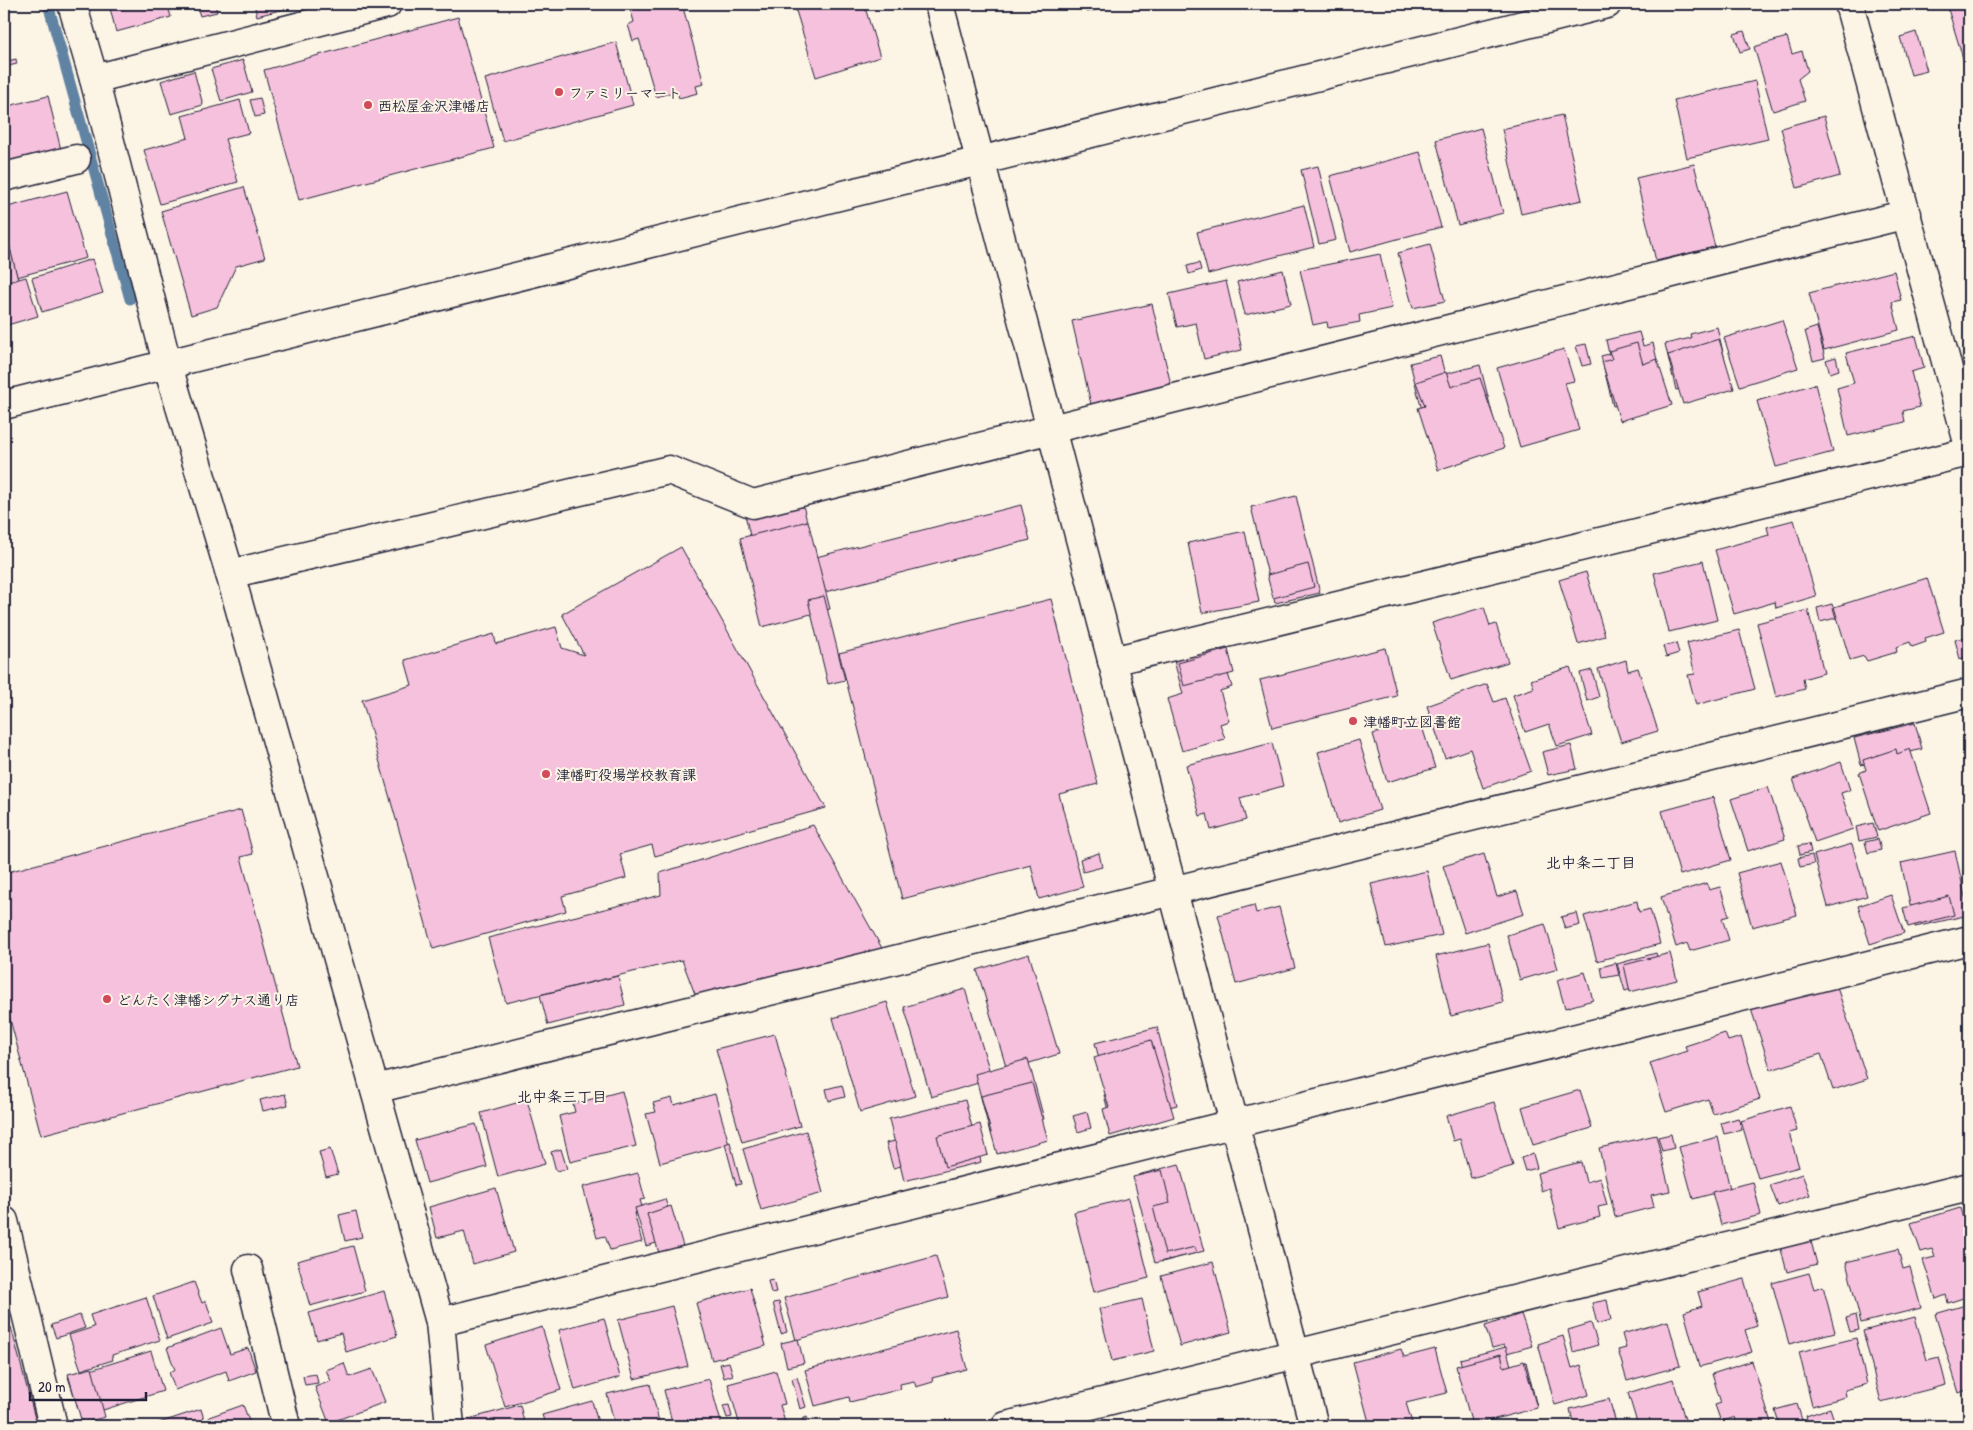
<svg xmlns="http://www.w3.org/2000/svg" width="1973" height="1430" font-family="'Patrick Hand','Klee One',sans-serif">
<rect width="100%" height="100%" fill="#fcf5e5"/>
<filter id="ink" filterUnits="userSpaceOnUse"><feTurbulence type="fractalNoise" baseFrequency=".02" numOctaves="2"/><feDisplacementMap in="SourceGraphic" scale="10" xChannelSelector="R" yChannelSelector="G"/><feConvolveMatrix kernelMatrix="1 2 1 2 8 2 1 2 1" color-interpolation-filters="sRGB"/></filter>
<g filter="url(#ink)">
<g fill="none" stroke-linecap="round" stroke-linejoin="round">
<path stroke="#6183a4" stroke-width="11" d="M48 4 130 299"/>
</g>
<g fill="#f6c1dd" stroke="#22223b">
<path d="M109 4H183V6L169 10 171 17 116 32Z"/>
<path d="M115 4H140L116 10Z"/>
<path d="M196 4H215L217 12 200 16Z"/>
<path d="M254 4H283L284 9 257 16Z"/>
<path d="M295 4H313L297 8Z"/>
<path d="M629 4H682L704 84 696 86 698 93 679 98 677 91 656 97 639 39 633 41 628 25 634 22Z"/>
<path d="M794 4H864L880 57 816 77Z"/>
<path d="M1085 4H1121L1087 12Z"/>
<path d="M1966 4H1969V63L1965 65 1948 9Z"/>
<path d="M458 17 494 148 299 200 264 70Z"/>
<path d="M1744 31 1750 49 1740 52 1734 34Z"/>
<path d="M1916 32 1927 71 1911 75 1900 37Z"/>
<path d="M1787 37 1792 54 1802 51 1808 71 1798 79 1805 101 1773 111 1754 47Z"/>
<path d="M616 42 633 105 503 141 485 79Z"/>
<path d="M16 59 17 64 4 67V62Z"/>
<path d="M243 60 252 92 221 101 211 69Z"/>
<path d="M194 71 203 105 171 114 161 81Z"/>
<path d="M1755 81 1768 139 1687 158 1674 100Z"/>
<path d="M48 96 61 150 4 164V107Z"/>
<path d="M260 98 264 115 255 117 250 100Z"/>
<path d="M240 100 249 133 225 139 238 182 160 204 144 150 188 138 182 116Z"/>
<path d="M1562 115 1582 200 1521 214 1502 129Z"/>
<path d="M1824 116 1840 176 1797 188 1781 128Z"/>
<path d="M1481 128 1503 213 1458 225 1436 140Z"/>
<path d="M1969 148V162L1966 149Z"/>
<path d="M1420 152 1441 227 1350 252 1330 176Z"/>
<path d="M1694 164 1715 247 1656 261 1636 178Z"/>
<path d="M1318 166 1336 240 1319 244 1301 170Z"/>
<path d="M244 187 265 258 236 266 217 307 191 315 161 211Z"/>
<path d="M67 191 86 258 17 277 4 226V208Z"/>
<path d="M1304 205 1314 247 1208 274 1197 232Z"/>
<path d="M4 224 19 284 4 288Z"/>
<path d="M1430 244 1445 301 1413 308 1398 253Z"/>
<path d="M1380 254 1392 308 1359 315 1360 322 1328 328 1327 322 1313 325 1300 270Z"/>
<path d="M92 259 103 293 42 312 32 278Z"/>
<path d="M1199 263 1201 270 1189 274 1187 266Z"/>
<path d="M1283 270 1291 304 1245 315 1237 282Z"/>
<path d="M1894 271 1901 300 1892 302 1899 330 1824 350 1809 293Z"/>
<path d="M26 277 38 316 4 326V283Z"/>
<path d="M1226 281 1242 350 1204 359 1196 323 1177 327 1169 294Z"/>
<path d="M1152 304 1171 385 1091 404 1072 321Z"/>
<path d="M1782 320 1798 368 1740 386 1724 338Z"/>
<path d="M1717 327 1729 377 1676 390 1665 344 1691 338 1690 334Z"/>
<path d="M1817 327 1825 358 1813 361 1805 331Z"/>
<path d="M1639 332 1643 346 1653 343 1665 393 1613 406 1601 356 1609 354 1606 340Z"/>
<path d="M1916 336 1924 368 1911 372 1920 407 1903 411 1905 422 1848 436 1837 388 1854 383 1846 353Z"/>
<path d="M1719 339 1734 389 1683 404 1668 355Z"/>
<path d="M1637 343 1643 364 1657 359 1672 405 1620 421 1602 362 1612 359 1609 351Z"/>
<path d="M1586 344 1591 364 1582 366 1576 346Z"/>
<path d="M1564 349 1574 381 1565 383 1579 430 1520 447 1497 368Z"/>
<path d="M1440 356 1445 374 1480 365 1498 437 1433 454 1410 363Z"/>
<path d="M1836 357 1839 370 1830 373 1826 360Z"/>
<path d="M1446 372 1451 387 1480 378 1504 448 1438 470 1418 408 1425 406 1416 382Z"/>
<path d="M1815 384 1833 452 1776 467 1757 401Z"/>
<path d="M1296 496 1320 593 1275 603 1251 507Z"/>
<path d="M801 497 825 595 768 609 744 511Z"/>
<path d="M1021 505 1030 540 825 592 816 557Z"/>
<path d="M1794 520 1816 596 1776 608 1775 602 1734 614 1715 550 1769 535 1767 527Z"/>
<path d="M808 521 830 609 762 627 740 538Z"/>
<path d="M1245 531 1259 602 1202 613 1188 543Z"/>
<path d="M681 547 826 808 655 856 652 845 620 854 626 878 562 896 566 911 433 949 362 700 412 685 405 660 494 634 496 644 556 627 562 648 584 655 562 614Z"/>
<path d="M1703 561 1717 620 1669 632 1654 573Z"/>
<path d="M1308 564 1314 587 1273 598 1267 575Z"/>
<path d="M1586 572 1605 636 1578 644 1559 580Z"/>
<path d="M1927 578 1944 632 1925 638 1926 642 1912 647 1910 642 1896 647 1897 652 1867 661 1864 656 1850 660 1834 607Z"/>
<path d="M824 596 845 680 828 684 808 600Z"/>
<path d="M1051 599 1098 784 1059 794 1083 887 1039 899 1031 865 902 899 839 653Z"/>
<path d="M1832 604 1836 618 1820 622 1817 608Z"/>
<path d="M1484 607 1490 626 1496 624 1508 662 1451 680 1432 623Z"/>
<path d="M1808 610 1824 673 1803 679 1805 689 1776 697 1757 623Z"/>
<path d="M1739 630 1755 689 1696 705 1688 675 1695 674 1687 643Z"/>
<path d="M1969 636V656L1960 659 1955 640Z"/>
<path d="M1676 643 1679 653 1666 657 1663 646Z"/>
<path d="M1219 644 1232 687 1220 691 1229 721 1220 724 1225 739 1182 751 1167 699 1183 694 1173 657Z"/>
<path d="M1385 648 1397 696 1272 728 1260 680Z"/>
<path d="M1228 649 1234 673 1184 686 1178 663Z"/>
<path d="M1626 660 1628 671 1638 668 1658 731 1621 742 1598 669Z"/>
<path d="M1570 667 1592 735 1557 746 1549 724 1525 732 1513 695 1534 688 1531 680Z"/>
<path d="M1592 670 1599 697 1587 701 1580 673Z"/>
<path d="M1487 684 1494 702 1505 698 1531 771 1483 788 1470 749 1445 758 1427 706Z"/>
<path d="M1420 720 1435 768 1387 782 1373 734Z"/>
<path d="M1915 723 1922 749 1861 765 1854 738Z"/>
<path d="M1359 740 1380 810 1338 823 1318 752Z"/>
<path d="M1272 743 1283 786 1240 798 1246 820 1211 830 1207 814 1200 816 1186 765Z"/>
<path d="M1571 745 1577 769 1548 775 1542 752Z"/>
<path d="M1896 749 1897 754 1910 749 1931 813 1878 831 1859 773 1866 770 1863 760Z"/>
<path d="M1841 762 1850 790 1841 793 1853 829 1815 842 1793 779Z"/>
<path d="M1768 787 1785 839 1748 851 1731 799Z"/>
<path d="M1713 797 1731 860 1680 875 1662 811Z"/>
<path d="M241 810 253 854 241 857 297 1066 41 1135 4 997V873Z"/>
<path d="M1873 823 1877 837 1859 841 1856 827Z"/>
<path d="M813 825 883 950 698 1002 682 960 506 1003 488 938 661 895 660 873Z"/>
<path d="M1878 839 1881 850 1868 853 1865 842Z"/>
<path d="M1809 844 1811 852 1800 855 1798 846Z"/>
<path d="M1852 844 1867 896 1828 907 1814 855Z"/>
<path d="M1955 851 1969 915 1915 927 1901 863Z"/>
<path d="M1099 853 1102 867 1083 872 1080 859Z"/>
<path d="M1484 854 1497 897 1517 891 1524 914 1465 933 1443 866Z"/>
<path d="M1812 855 1814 864 1800 867 1798 858Z"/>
<path d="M1781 861 1797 915 1752 927 1737 873Z"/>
<path d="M1427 871 1442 935 1386 947 1371 884Z"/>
<path d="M1707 883 1709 890 1720 887 1729 916 1722 918 1729 940 1690 951 1687 943 1676 947 1661 897Z"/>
<path d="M1891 895 1904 933 1870 944 1858 906Z"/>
<path d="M1949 896 1954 915 1908 927 1903 908Z"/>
<path d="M1637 901 1639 912 1650 909 1660 944 1597 961 1584 916Z"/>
<path d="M1254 905 1256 913 1279 907 1295 968 1236 984 1218 915Z"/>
<path d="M1577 913 1580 925 1565 929 1561 917Z"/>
<path d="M1545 924 1558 969 1520 980 1507 935Z"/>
<path d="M1488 943 1503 1002 1451 1016 1436 956Z"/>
<path d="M1656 953 1665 979 1625 991 1617 964Z"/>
<path d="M1670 953 1677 980 1630 992 1624 965Z"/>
<path d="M1029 954 1059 1054 1007 1070 977 970Z"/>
<path d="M1616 963 1619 975 1603 978 1601 967Z"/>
<path d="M1585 972 1593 1000 1565 1008 1557 980Z"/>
<path d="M618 976 625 1005 548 1025 540 995Z"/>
<path d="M1835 981 1867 1079 1833 1090 1821 1054 1771 1070 1751 1009Z"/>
<path d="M965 989 992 1079 931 1097 904 1007Z"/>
<path d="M887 1002 915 1096 860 1112 833 1018Z"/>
<path d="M1157 1027 1177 1105 1111 1122 1104 1095 1108 1094 1095 1043Z"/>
<path d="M1725 1033 1728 1041 1741 1037 1760 1099 1713 1114 1708 1099 1666 1112 1650 1063 1687 1051 1685 1046Z"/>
<path d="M775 1034 800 1126 742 1142 716 1049Z"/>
<path d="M1151 1040 1174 1117 1110 1136 1103 1109 1109 1107 1094 1058Z"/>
<path d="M1028 1059 1044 1119 990 1133 975 1074Z"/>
<path d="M1032 1083 1048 1140 997 1154 981 1096Z"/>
<path d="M842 1085 845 1097 829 1101 826 1089Z"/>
<path d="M1580 1090 1592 1128 1533 1145 1522 1107Z"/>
<path d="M622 1091 636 1146 570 1162 559 1116 575 1112 573 1104Z"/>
<path d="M285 1094 288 1105 263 1111 260 1100Z"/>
<path d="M715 1094 729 1144 660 1163 646 1114 656 1112 653 1103 672 1098 674 1105Z"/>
<path d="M527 1100 545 1164 498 1177 481 1113Z"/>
<path d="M965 1100 981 1162 904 1181 889 1119Z"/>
<path d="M1494 1102 1513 1166 1471 1178 1460 1139 1453 1141 1446 1116Z"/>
<path d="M1790 1106 1797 1131 1789 1133 1799 1167 1758 1178 1741 1121Z"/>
<path d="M1087 1112 1091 1128 1078 1132 1073 1116Z"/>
<path d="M1738 1118 1742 1130 1724 1134 1721 1123Z"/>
<path d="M476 1124 487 1167 427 1183 415 1140Z"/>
<path d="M980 1124 988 1155 945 1167 937 1136Z"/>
<path d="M806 1131 823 1193 761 1210 743 1149Z"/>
<path d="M1671 1134 1674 1148 1662 1151 1658 1137Z"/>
<path d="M1656 1135 1670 1191 1651 1195 1654 1207 1615 1217 1599 1148Z"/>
<path d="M1718 1137 1730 1189 1693 1199 1679 1147Z"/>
<path d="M895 1141 901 1166 893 1168 886 1143Z"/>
<path d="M730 1142 741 1184 736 1185 725 1144Z"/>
<path d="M330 1149 338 1174 326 1177 319 1152Z"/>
<path d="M561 1149 567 1169 556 1171 551 1152Z"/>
<path d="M1533 1154 1537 1168 1525 1171 1521 1158Z"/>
<path d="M1581 1162 1586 1182 1600 1178 1607 1205 1598 1207 1600 1217 1559 1228 1549 1188 1541 1191 1537 1173Z"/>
<path d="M1179 1164 1204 1251 1162 1262 1138 1175Z"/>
<path d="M1162 1170 1170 1203 1153 1207 1165 1254 1195 1247 1197 1253 1155 1263 1133 1177Z"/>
<path d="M638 1173 645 1199 640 1200 643 1210 634 1213 642 1242 610 1250 605 1236 597 1238 583 1187Z"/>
<path d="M1802 1174 1810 1195 1778 1206 1770 1185Z"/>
<path d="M1753 1182 1761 1215 1721 1225 1712 1192Z"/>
<path d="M496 1188 514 1252 473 1264 464 1231 437 1238 429 1207Z"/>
<path d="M1129 1198 1149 1278 1094 1292 1074 1212Z"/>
<path d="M665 1199 677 1237 646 1246 635 1208Z"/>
<path d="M671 1206 683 1246 659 1253 647 1214Z"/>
<path d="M1960 1208 1966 1229 1969 1228V1296L1948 1303 1946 1295 1936 1299 1923 1260 1935 1257 1932 1249 1921 1252 1911 1223Z"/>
<path d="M356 1211 362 1237 345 1241 339 1215Z"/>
<path d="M1809 1234 1817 1264 1787 1272 1779 1242Z"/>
<path d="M353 1246 365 1291 310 1306 297 1261Z"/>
<path d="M1898 1249 1903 1269 1910 1267 1921 1308 1861 1323 1846 1262Z"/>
<path d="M936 1256 948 1297 796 1340 784 1298Z"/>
<path d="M1213 1262 1231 1332 1180 1346 1161 1276Z"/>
<path d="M1809 1273 1814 1289 1823 1286 1835 1332 1789 1344 1772 1283Z"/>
<path d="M1744 1279 1757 1326 1745 1330 1752 1352 1699 1367 1684 1312 1702 1306 1698 1292Z"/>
<path d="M773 1280 776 1292 771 1293 768 1281Z"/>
<path d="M194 1282 202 1303 206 1301 213 1323 167 1339 153 1296Z"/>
<path d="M750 1288 766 1346 712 1360 696 1303Z"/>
<path d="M384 1291 397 1336 346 1352 341 1333 317 1340 309 1313Z"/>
<path d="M146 1297 160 1340 112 1355 113 1360 81 1370 69 1335 94 1327 90 1315Z"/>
<path d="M1142 1299 1154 1351 1112 1361 1099 1309Z"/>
<path d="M1607 1300 1611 1320 1597 1324 1592 1303Z"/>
<path d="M779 1302 787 1332 781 1334 773 1303Z"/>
<path d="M1969 1304V1389L1959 1393 1935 1314Z"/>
<path d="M672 1306 688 1366 634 1379 618 1320Z"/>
<path d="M1521 1314 1532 1346 1507 1353 1504 1345 1492 1348 1485 1326Z"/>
<path d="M80 1315 85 1328 56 1338 51 1325Z"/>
<path d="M1856 1315 1859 1330 1850 1332 1846 1318Z"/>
<path d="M1915 1317 1927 1360 1939 1357 1946 1385 1881 1402 1863 1331Z"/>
<path d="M604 1318 620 1377 575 1390 559 1330Z"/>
<path d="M1668 1321 1680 1366 1627 1381 1618 1350 1626 1348 1622 1334Z"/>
<path d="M1591 1323 1598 1345 1573 1352 1568 1330Z"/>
<path d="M11 1327 37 1426H4V1329Z"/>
<path d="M542 1327 561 1390 505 1407 486 1345Z"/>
<path d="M221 1328 230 1354 248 1348 256 1371 229 1381 226 1371 175 1390 169 1372 175 1370 167 1348Z"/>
<path d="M956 1329 967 1369 932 1378 933 1382 916 1387 914 1381 900 1384 901 1389 850 1402 849 1397 815 1406 805 1370Z"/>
<path d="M1563 1336 1572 1368 1581 1365 1589 1395 1555 1405 1538 1344Z"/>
<path d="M1856 1338 1867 1384 1845 1390 1846 1397 1812 1406 1799 1352Z"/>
<path d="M798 1339 804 1363 787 1367 781 1343Z"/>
<path d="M1506 1347 1511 1366 1526 1362 1537 1407 1476 1423 1460 1359Z"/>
<path d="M1401 1349 1404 1357 1435 1349 1447 1393 1406 1403 1413 1426H1370L1353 1362Z"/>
<path d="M151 1351 163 1391 81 1417 68 1377Z"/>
<path d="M1501 1354 1504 1367 1524 1361 1537 1408 1472 1425 1456 1366Z"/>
<path d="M1752 1361 1772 1426H1738L1735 1417 1721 1422 1715 1405 1721 1403 1712 1374Z"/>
<path d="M729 1362 733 1375 724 1378 720 1364Z"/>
<path d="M344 1363 349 1377 372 1369 385 1402 329 1423 315 1387 331 1381 326 1370Z"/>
<path d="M92 1368 105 1417 82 1423 68 1374Z"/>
<path d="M776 1371 785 1404 780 1405 786 1426H740L728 1384Z"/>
<path d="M316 1374 318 1383 305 1385 303 1376Z"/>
<path d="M797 1377 806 1407 800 1409 792 1379Z"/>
<path d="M709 1379 722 1426H673L664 1390Z"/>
<path d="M1673 1379 1687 1426H1638L1628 1393Z"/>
<path d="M650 1384 660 1426H615L607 1394Z"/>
<path d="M1609 1399 1617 1426H1574L1570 1409Z"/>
<path d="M592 1401 599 1426H546L542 1415Z"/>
<path d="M1797 1404 1804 1426H1780L1775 1410Z"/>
<path d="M243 1405 251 1426H213L209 1417Z"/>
<path d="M520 1405 525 1426H466L465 1420Z"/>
<path d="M729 1405 732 1417 727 1418 723 1406Z"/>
<path d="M1830 1408 1836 1426H1809L1806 1416Z"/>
<path d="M201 1409 206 1426H150Z"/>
<path d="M807 1417 810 1426H805L802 1419Z"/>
</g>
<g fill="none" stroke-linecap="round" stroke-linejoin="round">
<defs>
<g id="minor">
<path d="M72 4 94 79 167 363 230 574 440 1322 450 1426"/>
<path d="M939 4 1314 1426"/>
<path d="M1849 4 1969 446"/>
<path d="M94 79 387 4"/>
<path d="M4 177 76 159"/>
<path d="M4 405 1607 4"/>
<path d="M230 574 669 470 753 504 1907 214"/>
<path d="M1112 661 1969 452"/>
<path d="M375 1089 1969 693"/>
<path d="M4 1221 53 1426"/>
<path d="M248 1269 286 1426"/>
<path d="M440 1322 1969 940"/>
<path d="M1006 1426 1969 1187"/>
</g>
</defs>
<use href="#minor" stroke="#22223b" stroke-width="31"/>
<use href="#minor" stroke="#fcf5e5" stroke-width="28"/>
</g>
</g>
<g fill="#d1495b" stroke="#fcf5e5" stroke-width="2">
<circle cx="559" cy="92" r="5"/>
<circle cx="368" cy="105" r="5"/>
<circle cx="1353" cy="721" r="5"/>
<circle cx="546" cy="774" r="5"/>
<circle cx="107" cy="999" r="5"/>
</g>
<g text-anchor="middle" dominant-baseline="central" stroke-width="4" stroke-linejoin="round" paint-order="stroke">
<g font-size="14" font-weight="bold" fill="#22223b" stroke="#fcf5e5" text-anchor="start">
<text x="569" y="92">ファミリーマート</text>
<text x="378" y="105">西松屋金沢津幡店</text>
<text x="1363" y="721">津幡町立図書館</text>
<text x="556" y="774">津幡町役場学校教育課</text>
<text x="117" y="999">どんたく津幡シグナス通り店</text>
</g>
<g font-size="15" font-weight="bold" fill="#22223b" stroke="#fcf5e5">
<text x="1591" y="862">北中条二丁目</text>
<text x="562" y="1096">北中条三丁目</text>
</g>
</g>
<rect width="1973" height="1430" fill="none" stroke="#fcf5e5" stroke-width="20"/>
<rect x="10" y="10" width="1953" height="1410" fill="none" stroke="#22223b" stroke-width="2" filter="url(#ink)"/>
<path d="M30 1392v8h116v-8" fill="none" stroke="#22223b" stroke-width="2.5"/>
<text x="38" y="1392" font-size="15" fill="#22223b" stroke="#fcf5e5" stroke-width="4" paint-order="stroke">20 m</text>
</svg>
